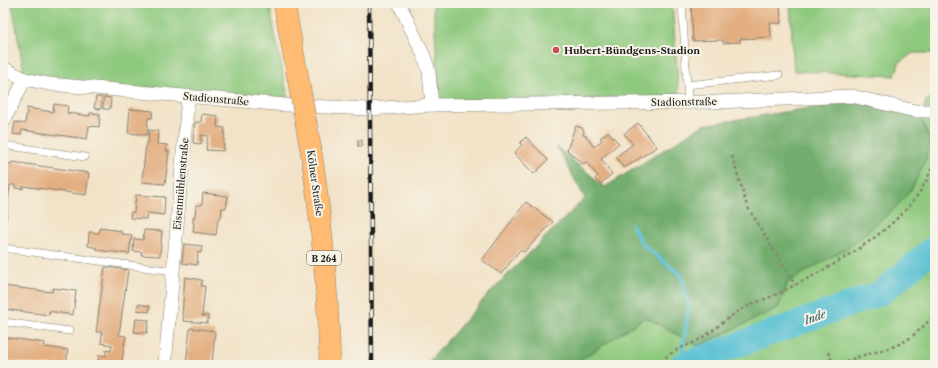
<svg xmlns="http://www.w3.org/2000/svg" width="938" height="368" font-family="'Libre Caslon Text',serif">
<rect width="100%" height="100%" fill="#f7f3e8"/>
<filter id="ink" filterUnits="userSpaceOnUse"><feTurbulence type="fractalNoise" baseFrequency=".025" numOctaves="2"/><feDisplacementMap in="SourceGraphic" scale="8" xChannelSelector="R" yChannelSelector="G"/><feConvolveMatrix kernelMatrix="1 2 1 2 8 2 1 2 1" color-interpolation-filters="sRGB"/></filter>
<filter id="wash" filterUnits="userSpaceOnUse"><feTurbulence type="fractalNoise" baseFrequency=".012" numOctaves="4" result="noise"/><feDisplacementMap in="SourceGraphic" scale="16" xChannelSelector="R" yChannelSelector="G"/><feGaussianBlur stdDeviation="0.9" result="paint"/><feColorMatrix in="noise" values="0 0 0 0 0 0 0 0 0 0 0 0 0 0 0 0 0 1.4 0 .05"/><feComposite in="paint" operator="in"/></filter>
<g filter="url(#wash)">
<rect width="100%" height="100%" fill="#f2e3c8"/>
<g fill="#8ec97e" stroke="#55724d">
<path d="M12 3H269L288 99 247 95 188 97 25 79Z"/>
<path d="M433 3H672L679 97 440 101Z"/>
<path d="M790 3H935V53H913L899 63 895 76 794 71Z"/>
<path d="M935 96V365H573L645 317 698 346 778 308 788 282 816 266 926 159 930 141 921 117 926 101Z"/>
</g>
<path fill="#72ad6d" stroke="#476444" d="M853 101 921 117 930 141 926 159 911 190 894 209 850 246 788 282 778 308 698 346 645 317 573 365H426L491 291 585 198 557 147 605 187 703 125Z"/>
<g fill="none" stroke-linecap="round" stroke-linejoin="round">
<path stroke="#56c0d3" stroke-width="4" d="M632 225 642 244 681 275 689 306 683 346V364"/>
<path stroke="#56c0d3" stroke-width="25" d="M682 365 881 293 935 247"/>
</g>
<g id="blocks">
<g fill="#e3af81">
<path d="M691 3H780L781 23H770L771 37 740 39V42L723 43V40L693 41Z"/>
<path d="M96 97H102L101 109 94 108Z"/>
<path d="M104 97 111 98 110 109H103Z"/>
<path d="M54 104 68 106 67 113 90 116V113L100 114 99 127 89 126 87 139 22 130 21 135 13 134 15 122 25 124 27 108 53 112Z"/>
<path d="M130 109 153 111 152 118H148L147 135 128 133Z"/>
<path d="M202 114 218 116 217 127 225 128 223 151 206 150 208 136 201 135V144L193 143 195 122H201Z"/>
<path d="M638 123 657 147 624 168 616 157 633 144 624 134Z"/>
<path d="M576 126 582 128 584 131 583 135 586 136 594 147 602 140 600 138 608 132 619 143 601 159 612 174 600 184 595 179 598 176 586 162 583 164 567 150 575 127Z"/>
<path d="M149 130 158 131 157 144 167 145 166 151H169L165 184 142 182 146 143H148Z"/>
<path d="M526 137 548 160 534 174 514 153 522 145 520 143Z"/>
<rect x="358" y="140" width="4" height="6"/>
<path d="M12 162 89 173 86 195 23 186V189L15 188V185H10L6 221H3V169H6V163L11 164Z"/>
<path d="M203 193 228 196 226 208H222L221 217 218 219 216 235 193 232 194 223H193V217H195L196 205H202Z"/>
<path d="M136 195 165 197 164 215 147 213 146 219 130 218 131 212H134Z"/>
<path d="M526 202 553 222 524 252 520 250 501 274 482 260Z"/>
<path d="M100 228 121 231V234L132 235 129 254 97 250V248L88 246 89 232 99 233Z"/>
<path d="M144 230 162 231 160 256 141 255 142 252 133 251 134 239 143 240Z"/>
<path d="M184 244 202 246 201 253 198 252 197 265 182 263Z"/>
<path d="M105 267 128 270 119 335 126 336 121 365H98L99 355 106 356V350L111 351 112 345 101 343 102 332H96Z"/>
<path d="M185 277 202 280 201 286H205L202 316H208V323L183 321 184 315H182Z"/>
<path d="M3 286 52 292 53 288 76 291 73 315 49 311V315L3 309Z"/>
<path d="M138 304 150 306 149 312 137 310Z"/>
<path d="M136 319 149 320 147 333 134 332Z"/>
<path d="M190 328 215 331 212 365H186Z"/>
<path d="M3 337 45 343 44 347 68 350 66 365H40L3 360Z"/>
</g>
</g>
</g>
<g filter="url(#ink)">
<use href="#blocks" fill-opacity="0" stroke="#878072" stroke-width="1"/>
<g fill="none" stroke-linecap="round" stroke-linejoin="round">
<defs>
<g id="lane">
<path d="M682 3 688 102"/>
<path d="M687 85 779 75"/>
<path d="M3 145 85 157"/>
<path d="M3 248 173 271"/>
<path d="M3 322 70 331"/>
</g>
<g id="street">
<path d="M399 3 424 56 429 72 432 105"/>
<path d="M3 68 25 79 49 84 286 105 369 109 432 105 716 102 852 96 915 111H935"/>
<path d="M3 122 25 79"/>
<path d="M165 365 188 97"/>
</g>
<g id="primary">
<path d="M284 3 296 67"/>
<path d="M311 151C322 222 328 293 330 365"/>
</g>
</defs>
<use href="#lane" stroke="#878072" stroke-width="8"/>
<use href="#street" stroke="#878072" stroke-width="14"/>
<use href="#primary" stroke="#878072" stroke-width="22"/>
<g stroke="#878072" stroke-width="2.5" stroke-dasharray="3 3" stroke-linecap="butt">
<path d="M732 156 747 206 795 285"/>
<path d="M828 352 834 365"/>
<path d="M656 365C662 362 665 357 670 354 680 347 691 345 700 339 715 330 728 317 742 309 752 303 763 300 773 296 829 268 923 223 935 155"/>
<path d="M841 365C858 354 878 353 897 345 912 339 924 326 935 314"/>
</g>
<use href="#lane" stroke="#fff" stroke-width="7"/>
<use href="#street" stroke="#fff" stroke-width="13"/>
<use href="#primary" stroke="#ffbb71" stroke-width="21"/>
<defs>
<path id="rail" d="M369 3 372 365"/>
</defs>
<use href="#rail" stroke="#1c1c1c" stroke-width="4.5"/>
<use href="#rail" stroke="#f7f3e8" stroke-width="3" stroke-dasharray="9" stroke-linecap="butt"/>
<defs>
<path id="primary-bridge" d="M296 67 311 151"/>
</defs>
<use href="#primary-bridge" stroke="#878072" stroke-width="22" stroke-linecap="butt"/>
<use href="#primary-bridge" stroke="#ffbb71" stroke-width="21"/>
</g>
</g>
<circle fill="#d1495b" stroke="#f7f3e8" stroke-width="1.5" cx="556" cy="50" r="4"/>
<g text-anchor="middle" dominant-baseline="central" stroke-width="4" stroke-linejoin="round" paint-order="stroke">
<rect fill="#f7f3e8" stroke="#5e5c59" stroke-width="1" x="307" y="251" width="34" height="14" rx="3"/>
<g font-size="9" font-weight="bold" fill="#1c1c1c">
<text x="324" y="258">B 264</text>
</g>
<g font-size="10" font-weight="bold" fill="#1c1c1c" stroke="#f7f3e8" text-anchor="start">
<text x="564" y="50">Hubert-Bündgens-Stadion</text>
</g>
<g font-size="10" fill="#1c1c1c" stroke="#f7f3e8">
<text transform="translate(216 99) rotate(5)">Stadionstraße</text>
<text transform="translate(684 102) rotate(-1)">Stadionstraße</text>
<text transform="translate(315 183) rotate(82)">Kölner Straße</text>
<text transform="translate(181 184) rotate(-85)">Eisenmühlenstraße</text>
</g>
<g font-size="11" font-style="italic" fill="#30555c" stroke="#f7f3e8">
<text transform="translate(815 317) rotate(-20)">Inde</text>
</g>
</g>
<rect width="938" height="368" fill="none" stroke="#f7f3e8" stroke-width="16"/>
</svg>
